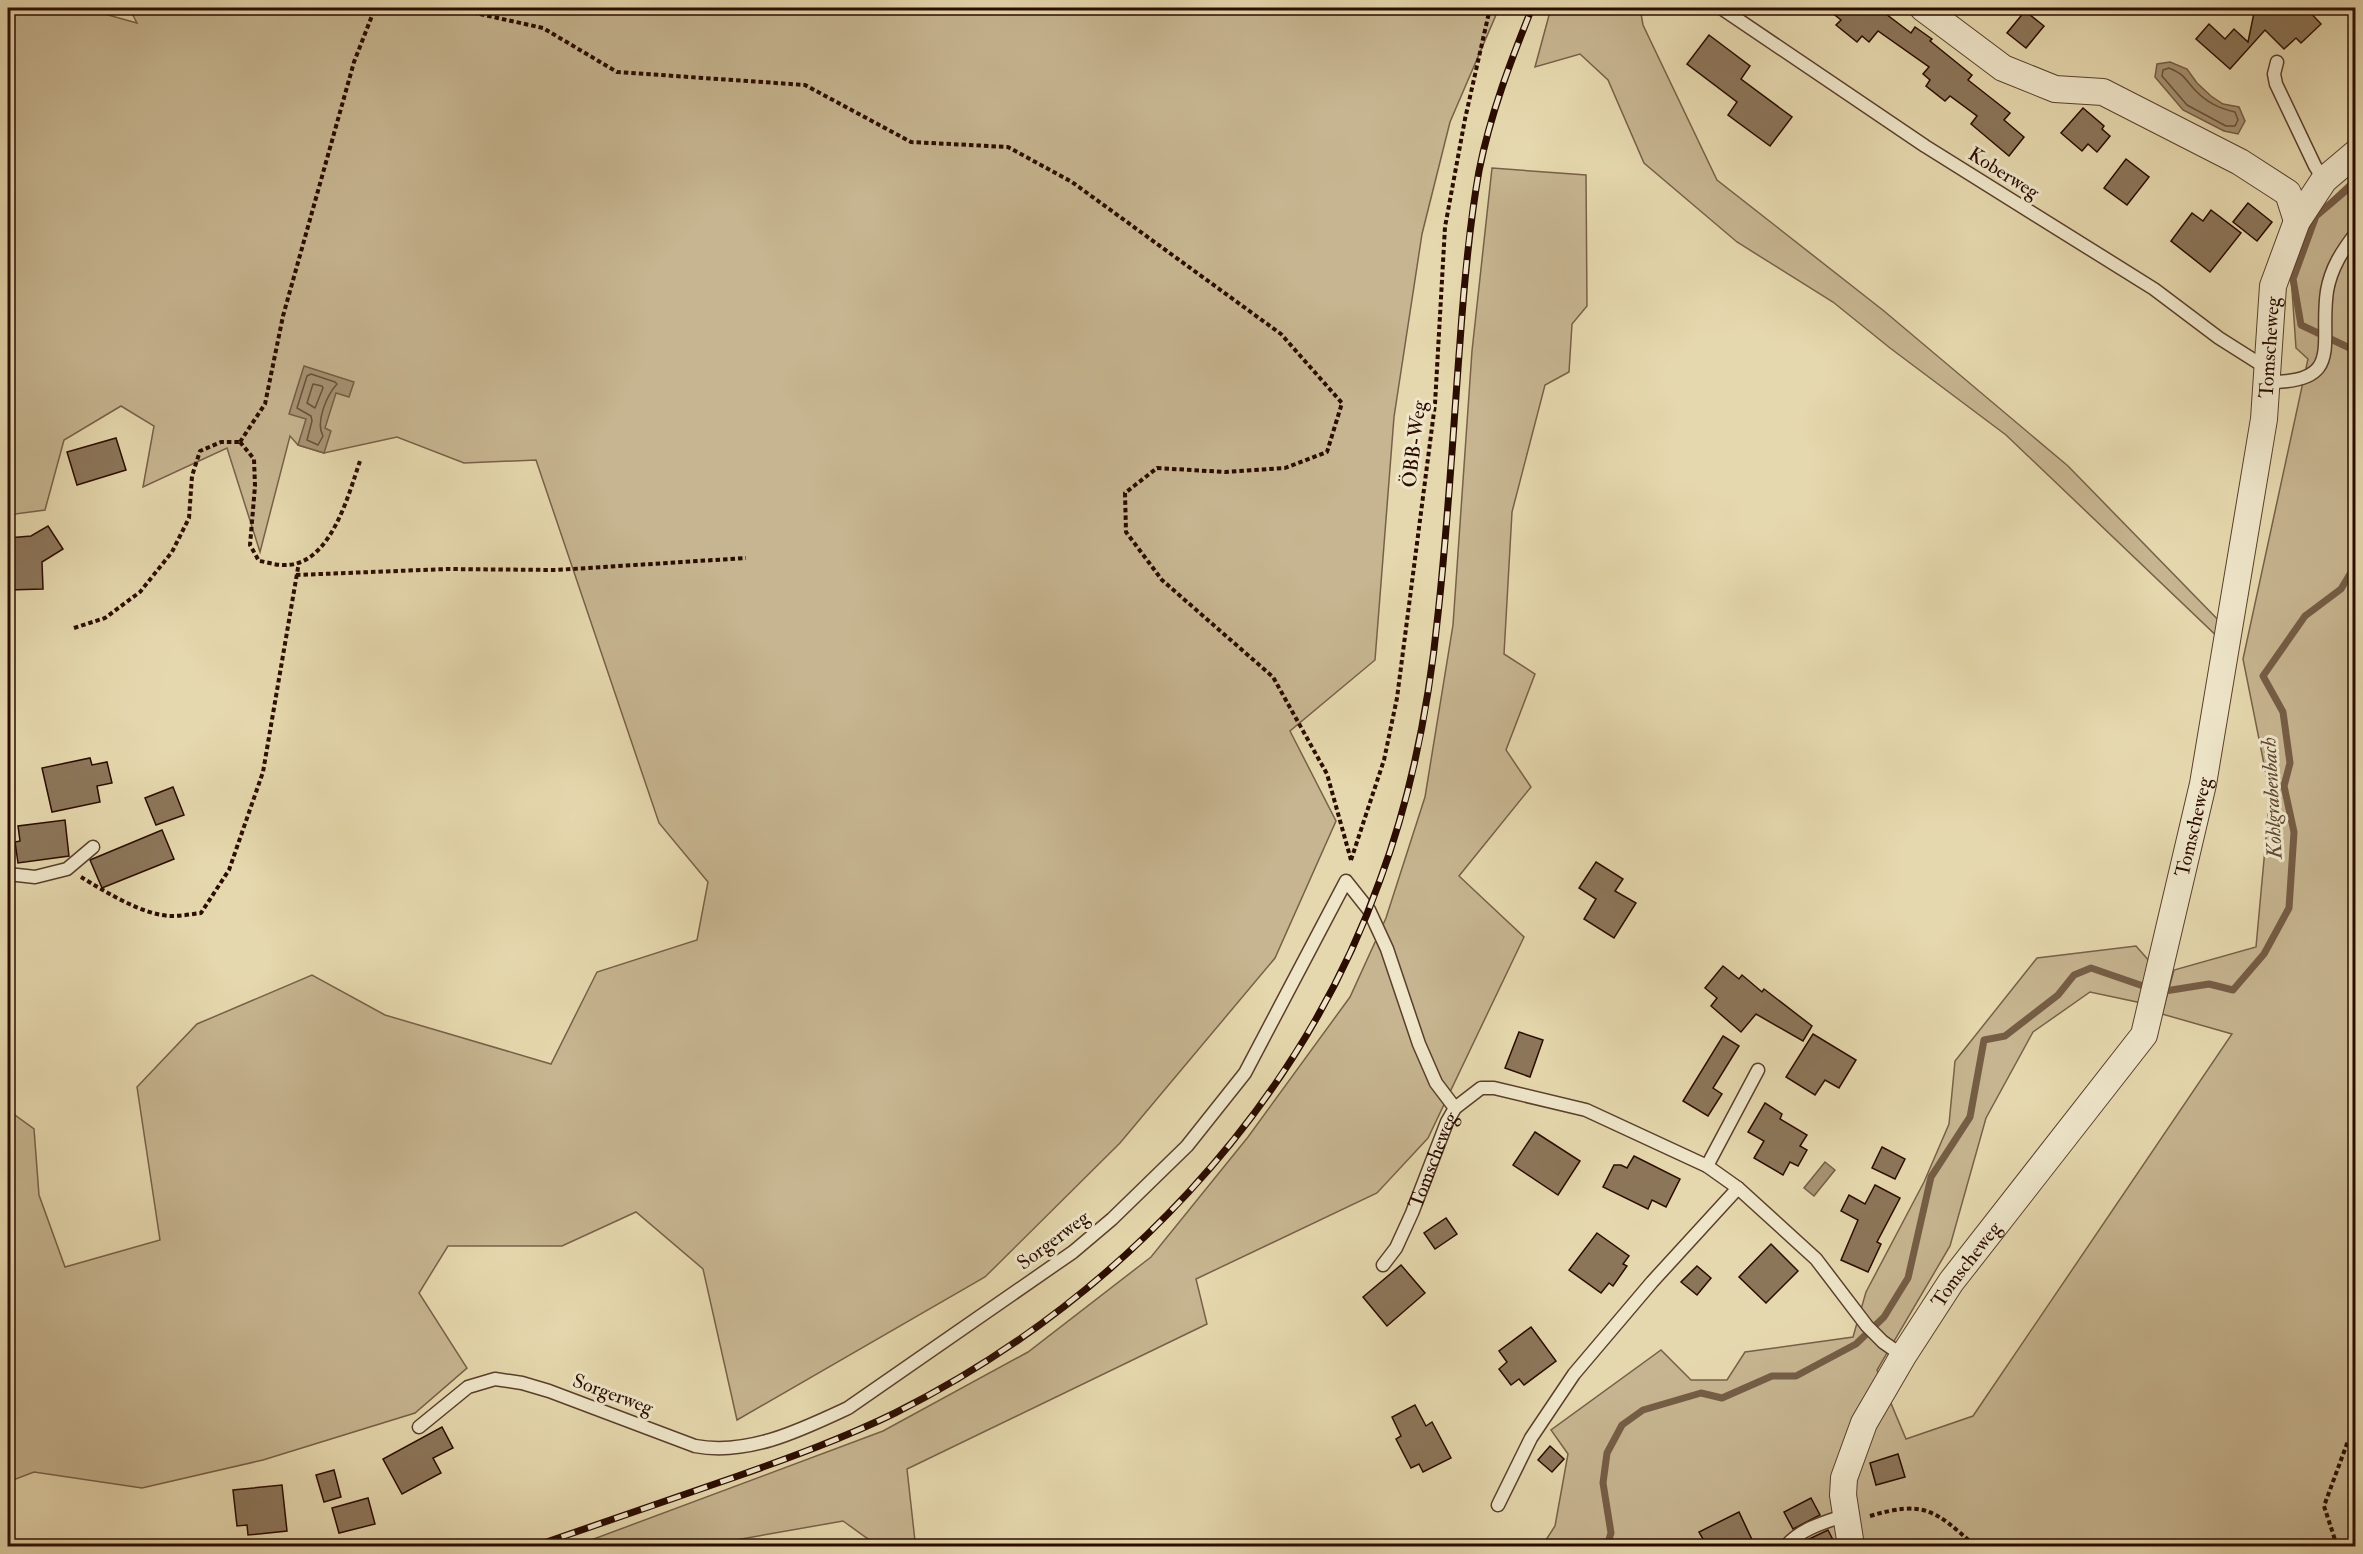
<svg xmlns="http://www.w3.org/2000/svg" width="2363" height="1554" font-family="'IM FELL Double Pica',serif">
<rect width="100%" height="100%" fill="#e6d8ae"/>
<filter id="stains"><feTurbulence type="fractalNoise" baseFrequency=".00333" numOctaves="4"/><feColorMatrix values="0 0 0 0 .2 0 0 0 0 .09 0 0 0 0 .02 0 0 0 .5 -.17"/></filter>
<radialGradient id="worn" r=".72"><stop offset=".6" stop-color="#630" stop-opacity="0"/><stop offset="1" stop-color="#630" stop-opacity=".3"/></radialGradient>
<g fill="#c6b590" stroke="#786048" stroke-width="1.5">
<path d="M8 8H83L137 23 129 8H1499L1450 122 1422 234 1394 417 1375 660 1290 731 1336 821 1275 958 1120 1143 985 1277 737 1420 703 1269 636 1212 562 1246H448L419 1293 467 1368 415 1413 263 1460 142 1488 34 1472 8 1482V1110L34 1129 39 1195 65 1267 160 1240 137 1087 197 1024 312 975 385 1015 551 1064 597 972 697 940 708 882 659 823 536 460 464 463 397 437 324 453 298 445 290 436 260 552 227 448 143 487 154 426 121 406 64 440 45 510 8 515Z"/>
<path d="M1551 8H1640L1643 25 1717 180 1884 311 2068 466 2226 628 2222 641 2006 435 1890 348 1833 302 1737 242 1644 163 1608 80 1580 54 1535 67Z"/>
<path d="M1492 168 1586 175 1587 306 1572 324 1569 372 1545 385 1512 512 1504 654 1535 674 1506 750 1531 787 1459 876 1524 937 1428 1138 1377 1193 1196 1279 1207 1324 907 1469 915 1541C879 1554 872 1541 843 1521L702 1546H575L883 1431 1028 1352 1151 1257 1248 1137 1350 997 1386 918 1425 797 1453 625 1472 351Z"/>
<path d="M2355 177V1546H1542L1555 1526 1568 1454 1551 1430 1661 1350 1691 1380H1727L1745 1352 1853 1337 1866 1292 1924 1182 1949 1124 1955 1061 2037 958 2136 946 2151 963 2142 1003 2090 992 2033 1032 1986 1118 1950 1246 1877 1370 1906 1439 1973 1416 2232 1034 2162 1014 2174 970 2256 947 2270 794 2243 659 2308 359 2296 348 2291 275 2308 221Z"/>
</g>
<g fill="#a69373" stroke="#755d45" stroke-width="1.5">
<path d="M2170 62 2187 69 2197 83 2211 96 2223 104 2239 107 2245 121 2238 134 2224 131 2183 110 2155 77 2157 64Z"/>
<path d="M304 366 354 382 349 397 336 393 325 428 331 431 324 453 298 445 306 419 289 414Z"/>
<path d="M1825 1162 1835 1170 1814 1196 1804 1188Z"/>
</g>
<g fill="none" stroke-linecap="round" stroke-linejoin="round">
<g stroke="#68503a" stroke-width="1.5">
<path d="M2169 68C2184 74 2184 78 2194 89 2206 102 2218 108 2235 112L2238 120 2235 126H2226L2187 105 2162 76 2163 70Z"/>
<path d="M311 374 335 382 337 384C327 395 315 422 323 436L318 445 307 440 312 421 311 416 297 408 307 376Z"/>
<path d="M313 384 322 386 323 388 315 408 307 403Z"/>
</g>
<g stroke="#755d45" stroke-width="7">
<path d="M2356 182 2316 216 2293 279 2301 325 2356 351"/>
<path d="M2159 992 2209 984 2233 990 2264 954 2289 908 2294 832 2284 786 2290 763 2283 712 2263 676 2305 616 2341 589 2356 564"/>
<path d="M1607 1546 1611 1533 1603 1483 1607 1453 1622 1425 1643 1410 1701 1393 1722 1398 1772 1376H1796L1856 1344 1884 1317 1908 1278 1931 1177 1970 1117 1984 1040 2005 1036 2058 995 2074 975 2091 968 2149 988"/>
</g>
</g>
<g fill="#8c765a" stroke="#2b0c00" stroke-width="1.5">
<path d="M1826 8H1878L1911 33 1915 27 1932 39 1930 41 1972 75 1968 80 2010 113 2004 120 2024 137 2009 156 1971 124 1977 116 1950 96 1945 101 1926 86 1930 80 1923 74 1929 67 1878 31 1869 42 1862 36 1857 42 1836 25 1841 20Z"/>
<path d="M2255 8H2306L2321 24 2301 43 2296 38 2284 49 2265 30 2230 69 2196 39 2209 24 2225 39 2234 29 2248 42Z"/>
<path d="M2025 11 2044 26 2026 48 2007 33Z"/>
<path d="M1709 35 1750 66 1741 79 1792 117 1770 146 1728 115 1737 102 1687 64Z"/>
<path d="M2083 108 2104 126 2102 129 2110 136 2097 152 2088 144 2082 151 2061 133Z"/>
<path d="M2126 159 2149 177 2127 205 2104 188Z"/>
<path d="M2248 203 2272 222 2257 241 2233 222Z"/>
<path d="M2211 210 2241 233 2210 272 2171 241 2192 213 2203 221Z"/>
<path d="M116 438 126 470 77 485 67 452Z"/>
<path d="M48 526 63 549 42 562 43 589 8 590V538L31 536Z"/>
<path d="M90 758 92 765 107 762 112 783 97 786 100 802 52 812 42 768Z"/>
<path d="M173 787 184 815 156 825 145 798Z"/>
<path d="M65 820 69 856 18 863 15 842 20 841 18 826Z"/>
<path d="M162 830 174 859 102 888 90 860Z"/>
<path d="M1596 862 1623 879 1615 891 1636 903 1614 938 1584 919 1596 899 1579 888Z"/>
<path d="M1723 966 1739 979 1742 975 1762 992 1764 989 1812 1026 1803 1041 1756 1014 1741 1032 1711 1006 1717 998 1705 988Z"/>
<path d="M1519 1032 1543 1040 1530 1077 1505 1068Z"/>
<path d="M1813 1034 1856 1060 1839 1088 1825 1080 1815 1095 1786 1077Z"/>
<path d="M1723 1036 1739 1046 1713 1088 1722 1094 1708 1116 1683 1101Z"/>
<path d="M1765 1103 1782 1114 1780 1119 1807 1135 1800 1146 1807 1150 1798 1166 1790 1162 1783 1175 1754 1158 1764 1141 1748 1132Z"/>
<path d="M1535 1132 1580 1161 1558 1195 1513 1165Z"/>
<path d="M1882 1147 1905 1159 1895 1179 1872 1168Z"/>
<path d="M1634 1156 1680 1179 1666 1207 1652 1200 1648 1209 1603 1187 1614 1165H1621L1627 1168Z"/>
<path d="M1875 1185 1900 1198 1877 1242 1881 1244 1868 1272 1841 1260 1858 1220 1841 1211 1849 1195 1865 1204Z"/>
<path d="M1446 1218 1457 1234 1435 1249 1424 1233Z"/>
<path d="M1597 1233 1629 1256 1623 1264 1627 1266 1613 1286 1609 1283 1601 1293 1569 1270Z"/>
<path d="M1771 1244 1798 1271 1766 1303 1739 1277Z"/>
<path d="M1401 1265 1425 1293 1387 1326 1363 1297Z"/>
<path d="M1697 1266 1711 1278 1697 1295 1681 1282Z"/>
<path d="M1531 1327 1556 1361 1524 1385 1519 1379 1511 1385 1499 1369 1507 1362 1499 1351Z"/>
<path d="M1415 1405 1426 1426 1432 1422 1451 1458 1423 1472 1419 1464 1411 1468 1396 1439 1401 1436 1392 1417Z"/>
<path d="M442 1427 453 1448 433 1458 441 1473 402 1494 383 1459Z"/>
<path d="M1550 1446 1564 1459 1552 1472 1538 1460Z"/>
<path d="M1898 1454 1905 1477 1876 1485 1870 1463Z"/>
<path d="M334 1470 341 1497 324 1502 316 1475Z"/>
<path d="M282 1485 287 1531 248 1535 247 1525 237 1526 233 1490Z"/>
<path d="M368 1498 375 1524 339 1533 332 1508Z"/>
<path d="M1811 1498 1820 1515 1793 1529 1784 1512Z"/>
<path d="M1739 1512 1755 1546H1707L1699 1532Z"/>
<path d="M1828 1530 1836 1546H1802L1800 1544 1803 1542Z"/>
</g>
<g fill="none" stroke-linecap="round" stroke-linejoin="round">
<defs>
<g id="service">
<path d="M1721 8 1925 146 2154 289 2219 338 2268 369"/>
<path d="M2277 62 2274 74 2276 84 2315 166 2324 180"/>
<path d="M2268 382C2345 383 2319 344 2327 291 2331 268 2342 251 2356 233"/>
<path d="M8 874 35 877 67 869 93 847"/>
<path d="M1707 1166 1758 1070"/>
<path id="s1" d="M1383 1265 1396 1248 1412 1213 1447 1122 1455 1108 1481 1088H1494L1586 1110 1707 1166 1738 1188 1816 1259 1867 1326 1883 1342 1903 1356"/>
<path d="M419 1427 468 1387 495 1379 522 1383 549 1391 695 1446C748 1456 801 1430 848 1408L1073 1252 1112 1219 1187 1146 1245 1073 1346 881 1369 910 1387 949 1419 1044 1436 1083 1455 1108"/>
<path d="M1498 1505 1531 1438 1574 1374 1652 1282 1738 1188"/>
<path d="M1786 1546C1800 1529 1825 1522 1846 1515"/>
</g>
<g id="minor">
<path d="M1923 8 2003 68 2055 89 2103 92 2240 162 2288 193 2297 221"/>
<path id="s2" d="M1851 1546 1843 1495 1844 1478 1864 1423 1903 1356 1951 1282 2144 1035 2203 784 2264 419 2273 286 2297 221 2324 180 2356 153"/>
</g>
</defs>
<use href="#service" stroke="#5a3f2c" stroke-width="15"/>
<use href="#minor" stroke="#5a3f2c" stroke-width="28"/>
<g stroke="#2b0c00" stroke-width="4" stroke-dasharray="4.5 3" stroke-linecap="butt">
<path d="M240 442 265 404 283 316 354 62 375 8 457 9 543 28 617 72 805 85 911 142 1008 147 1072 182 1281 334 1342 403 1327 452 1285 468 1225 472 1157 468 1125 493 1126 532 1162 580 1273 677 1327 774 1351 860"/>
<path d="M240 442 254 459 255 486 250 545 259 561C267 562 275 565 282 565 330 568 348 496 360 461"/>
<path d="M296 575 447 569 556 570 746 558"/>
<path d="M74 628 105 618 140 592 172 552 189 518 192 476 200 451 221 442H240"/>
<path d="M1351 860 1384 760 1397 698 1435 404 1445 227 1465 119 1490 8"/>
<path d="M81 877C104 891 144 916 172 916 182 916 192 914 201 913L229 870 263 772 299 562"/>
<path d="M1870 1516C1924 1500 1935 1510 1975 1546"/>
<path d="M2337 1546 2324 1506 2348 1441 2356 1434"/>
</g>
<use href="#service" stroke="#efe6ca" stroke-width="12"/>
<use href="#minor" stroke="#efe6ca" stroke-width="26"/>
<defs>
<path id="rail" d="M535 1546C602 1523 669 1500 735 1477 789 1458 844 1438 895 1413 1114 1303 1297 1112 1380 880 1412 794 1429 705 1438 614 1448 524 1453 432 1460 342 1464 285 1469 227 1479 171 1490 115 1511 60 1532 8"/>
</defs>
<use href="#rail" stroke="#2b0c00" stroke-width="7"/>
<use href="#rail" stroke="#efe6ca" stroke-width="4.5" stroke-dasharray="14" stroke-linecap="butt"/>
</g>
<g text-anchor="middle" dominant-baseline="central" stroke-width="6" stroke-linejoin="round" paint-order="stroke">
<g font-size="20" fill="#2b0c00" stroke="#efe6ca">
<text transform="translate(2004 173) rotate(32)">Koberweg</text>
<text stroke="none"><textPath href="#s2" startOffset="1306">Tomscheweg</textPath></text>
<text transform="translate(1414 444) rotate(-83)">ÖBB-Weg</text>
<text stroke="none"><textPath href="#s2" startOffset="820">Tomscheweg</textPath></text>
<text stroke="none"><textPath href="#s1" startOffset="117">Tomscheweg</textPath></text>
<text transform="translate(1053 1240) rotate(-37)">Sorgerweg</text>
<text stroke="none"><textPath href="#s2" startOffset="316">Tomscheweg</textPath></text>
<text transform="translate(613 1394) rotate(20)">Sorgerweg</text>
</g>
<g font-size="21" font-style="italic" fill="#624934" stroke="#efe6ca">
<text transform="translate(2272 798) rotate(-93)">Kohlgrabenbach</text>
</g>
</g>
<rect width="2363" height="1554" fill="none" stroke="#e6d8ae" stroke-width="30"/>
<rect x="9" y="9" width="2345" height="1536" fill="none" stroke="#2b0c00" stroke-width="3"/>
<rect x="15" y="15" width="2333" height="1524" fill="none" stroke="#2b0c00" stroke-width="1.5"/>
<rect width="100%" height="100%" filter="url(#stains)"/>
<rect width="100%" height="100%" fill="url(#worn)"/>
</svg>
